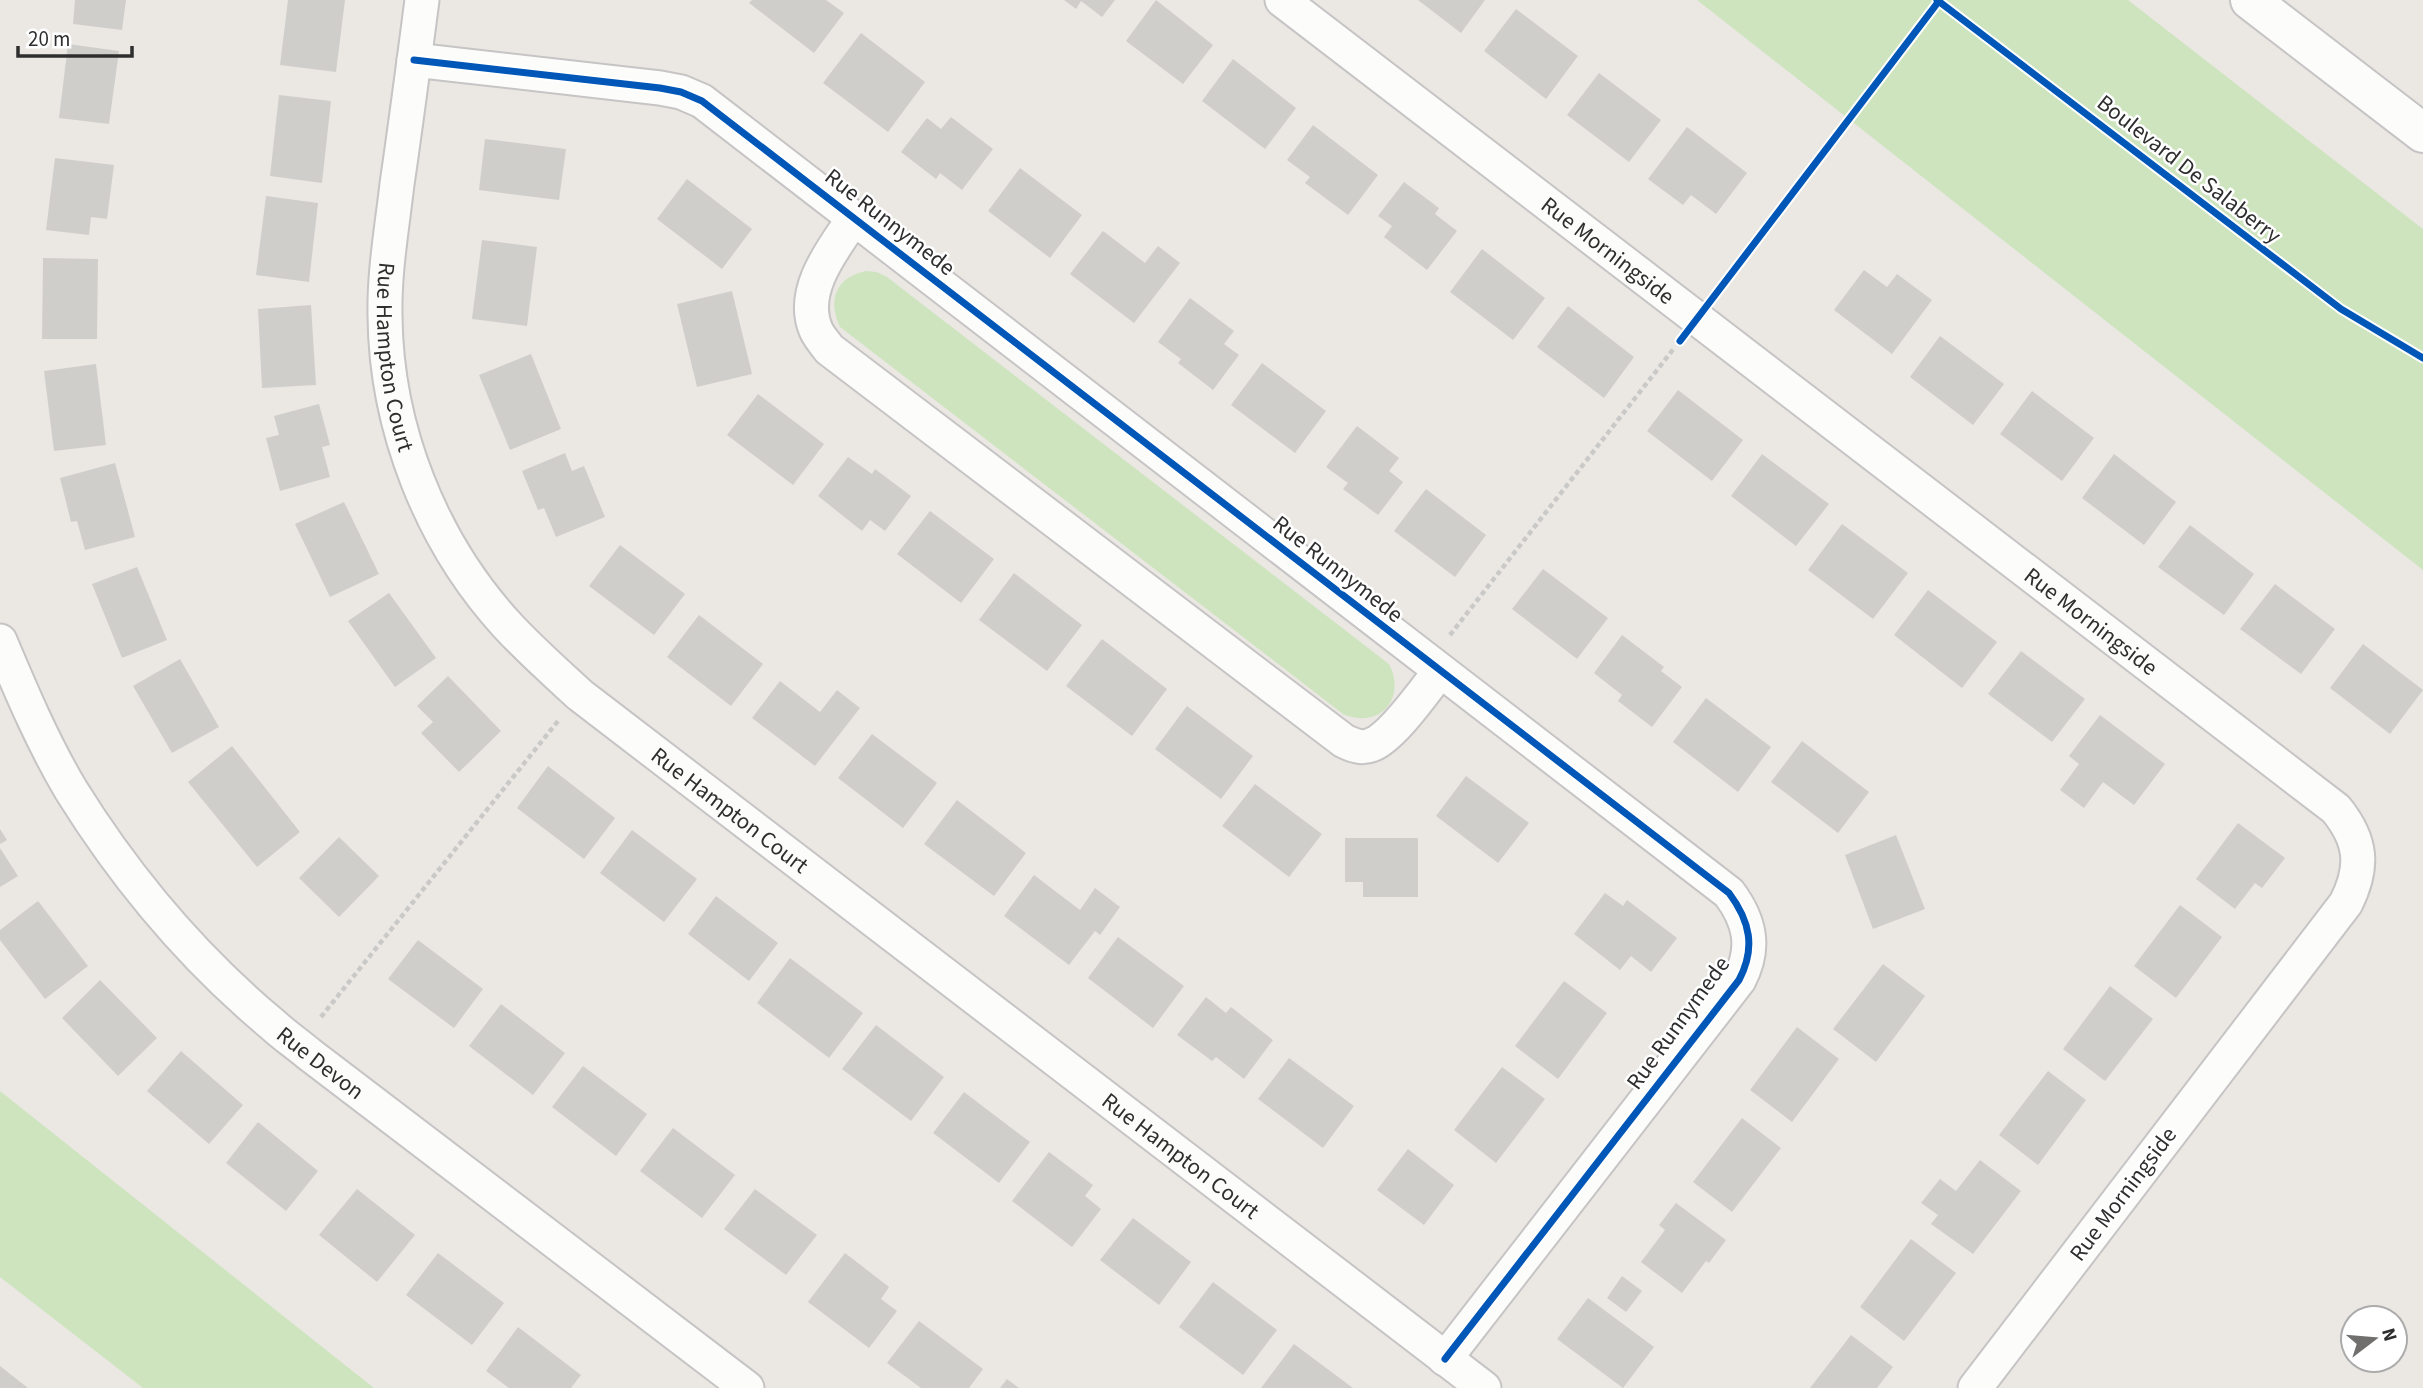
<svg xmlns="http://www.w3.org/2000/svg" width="2423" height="1388" font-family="'Source Sans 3',sans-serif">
<rect width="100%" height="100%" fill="#ebe8e4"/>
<g fill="#cee4bf">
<path d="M1697 0H2128L2423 229V570Z"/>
<path d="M866 271 877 272 887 277 1389 664C1407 699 1379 730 1343 714L840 327C827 300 836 277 866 271Z"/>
<path d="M0 1091 374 1388H143L0 1277Z"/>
</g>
<g fill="#d0cecb">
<path d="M75 0H126L122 30 73 24Z"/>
<path d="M288 0H345L336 72 280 65Z"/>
<path d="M752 0H826L844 13 814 53 749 3Z"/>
<path d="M1064 0H1115L1102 17 1081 1 1076 9Z"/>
<path d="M1156 0 1213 45 1183 84 1126 41Z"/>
<path d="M1418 0H1485L1461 33Z"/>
<path d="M1516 9 1578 56 1546 99 1484 51Z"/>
<path d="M861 33 925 82 888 132 823 83Z"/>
<path d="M68 44 119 51 109 124 59 118Z"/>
<path d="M1233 59 1296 108 1265 149 1202 101Z"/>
<path d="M1599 73 1661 120 1629 162 1567 115Z"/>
<path d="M279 95 331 101 322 183 270 176Z"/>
<path d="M951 117 993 149 962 190 940 173 936 179 901 152 927 118 941 129Z"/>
<path d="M1313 125 1378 175 1348 215 1305 183 1310 177 1287 160Z"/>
<path d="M1687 127 1747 173 1716 214 1691 195 1683 205 1648 179Z"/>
<path d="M485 139 566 149 559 200 479 190Z"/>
<path d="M55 158 114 165 107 219 91 217 89 235 46 230Z"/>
<path d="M1020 168 1082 215 1050 258 988 211Z"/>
<path d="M687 179 752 229 722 269 657 219Z"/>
<path d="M1404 182 1439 208 1435 214 1457 231 1427 270 1384 237 1392 226 1378 216Z"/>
<path d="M266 196 318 203 309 282 256 275Z"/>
<path d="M1103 231 1145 263 1158 246 1180 263 1134 323 1070 274Z"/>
<path d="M482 240 537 247 527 326 472 319Z"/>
<path d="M1482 249 1545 298 1513 340 1450 292Z"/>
<path d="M43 258 98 259 97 339H42Z"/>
<path d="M1864 270 1887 287 1897 274 1932 300 1892 354 1834 310Z"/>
<path d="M732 291 752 374 697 387 677 304Z"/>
<path d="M1190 298 1234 331 1224 344 1239 355 1213 390 1178 363 1181 359 1158 342Z"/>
<path d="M311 305 316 385 262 388 258 309Z"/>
<path d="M1568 306 1634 357 1604 398 1537 347Z"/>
<path d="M1940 336 2004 384 1973 425 1910 377Z"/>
<path d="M531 354 561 429 510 450 479 375Z"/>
<path d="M1262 363 1326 411 1295 453 1231 405Z"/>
<path d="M96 364 106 445 54 451 44 371Z"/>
<path d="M1678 390 1743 440 1712 481 1647 431Z"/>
<path d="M2032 391 2094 438 2062 481 2000 434Z"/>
<path d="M758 394 824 444 793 485 727 435Z"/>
<path d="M319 404 330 445 322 447 330 477 280 491 266 438 279 435 274 416Z"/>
<path d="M1357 426 1399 458 1389 471 1403 482 1378 515 1343 489 1348 483 1326 467Z"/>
<path d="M565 453 572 471 584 466 605 517 556 537 544 508 538 510 522 471Z"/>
<path d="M1762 454 1829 504 1796 546 1731 496Z"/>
<path d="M2114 454 2176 502 2144 545 2082 498Z"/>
<path d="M848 457 872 474 875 469 911 496 885 531 870 520 862 531 818 496Z"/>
<path d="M115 463 135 537 85 550 77 521 71 522 60 478Z"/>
<path d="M1426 489 1486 535 1455 577 1394 531Z"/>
<path d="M344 502 379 574 330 597 295 524Z"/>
<path d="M930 511 994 559 961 603 897 554Z"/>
<path d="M1842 524 1908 573 1873 619 1808 570Z"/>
<path d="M2190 525 2254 574 2224 615 2158 567Z"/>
<path d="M620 545 685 594 654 635 589 586Z"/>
<path d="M137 567 167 640 122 658 92 584Z"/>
<path d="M1543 569 1608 618 1577 659 1512 609Z"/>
<path d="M1014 573 1082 625 1047 671 979 620Z"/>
<path d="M2275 584 2335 629 2301 674 2240 629Z"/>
<path d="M1928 590 1997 642 1962 688 1894 635Z"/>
<path d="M389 593 436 658 395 687 348 621Z"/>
<path d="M699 615 763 664 731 706 667 657Z"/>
<path d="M1622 635 1664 667 1661 671 1682 687 1652 727 1618 701 1622 695 1594 673Z"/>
<path d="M1102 639 1167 689 1132 736 1066 686Z"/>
<path d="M2363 644 2423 690 2390 734 2330 688Z"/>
<path d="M2021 651 2085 699 2052 742 1988 694Z"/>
<path d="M180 659 219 727 172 753 133 686Z"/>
<path d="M448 676 501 731 459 772 421 733 433 722 417 706Z"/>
<path d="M780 681 820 712 837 690 860 708 815 766 752 718Z"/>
<path d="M1706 698 1771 747 1738 792 1673 742Z"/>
<path d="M1187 706 1253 756 1221 799 1155 749Z"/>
<path d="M2100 715 2165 764 2134 805 2103 782 2084 808 2060 790 2079 764 2069 756Z"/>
<path d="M872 734 937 783 903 828 838 778Z"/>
<path d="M1802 741 1869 792 1838 833 1771 782Z"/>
<path d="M232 746 300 832 257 867 188 782Z"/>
<path d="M548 766 615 818 584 859 517 808Z"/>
<path d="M1466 776 1529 823 1498 863 1436 816Z"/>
<path d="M1255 784 1322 834 1289 877 1222 826Z"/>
<path d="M957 800 1026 853 994 896 924 844Z"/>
<path d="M2238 823 2285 858 2262 888 2255 883 2235 909 2196 879Z"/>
<path d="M0 829 7 840 0 844Z"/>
<path d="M632 830 697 879 664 922 600 873Z"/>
<path d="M1896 835 1925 909 1873 929 1845 855Z"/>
<path d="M339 837 379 876 339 917 299 878Z"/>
<path d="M1345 838H1418V897H1363V882H1345Z"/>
<path d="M0 848 18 876 0 887Z"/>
<path d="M1034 875 1080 910 1095 888 1120 907 1100 935 1095 931 1069 965 1004 916Z"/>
<path d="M1605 893 1623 906 1627 900 1677 938 1651 972 1631 956 1620 970 1574 934Z"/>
<path d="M716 896 778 943 749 981 688 934Z"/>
<path d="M38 901 88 966 45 999 0 940V930Z"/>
<path d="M2180 905 2222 937 2176 998 2134 966Z"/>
<path d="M1118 937 1184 986 1153 1028 1088 978Z"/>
<path d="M418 940 483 989 454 1028 388 979Z"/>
<path d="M790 958 863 1013 829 1058 757 1003Z"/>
<path d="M1883 964 1925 996 1876 1062 1833 1029Z"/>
<path d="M100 980 157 1038 118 1076 62 1018Z"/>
<path d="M1564 981 1607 1013 1558 1079 1515 1046Z"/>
<path d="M2110 986 2153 1019 2105 1081 2063 1049Z"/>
<path d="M1206 997 1226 1013 1231 1007 1273 1040 1244 1079 1216 1057 1212 1061 1177 1035Z"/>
<path d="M501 1004 565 1053 533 1095 469 1046Z"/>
<path d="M876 1025 944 1077 911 1121 842 1069Z"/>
<path d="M1797 1027 1839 1059 1792 1122 1750 1090Z"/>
<path d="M181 1051 243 1105 209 1144 147 1091Z"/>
<path d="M1289 1058 1354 1106 1323 1148 1258 1099Z"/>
<path d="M583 1066 647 1114 616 1156 552 1107Z"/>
<path d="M1502 1067 1545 1099 1496 1163 1454 1130Z"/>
<path d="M2048 1071 2086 1100 2038 1165 1999 1135Z"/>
<path d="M964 1092 1030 1142 999 1183 933 1133Z"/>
<path d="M1742 1118 1781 1148 1732 1212 1693 1182Z"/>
<path d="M258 1122 318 1171 286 1211 226 1163Z"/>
<path d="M673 1128 735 1175 702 1218 640 1171Z"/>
<path d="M1408 1149 1454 1185 1424 1225 1377 1190Z"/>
<path d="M1049 1152 1093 1185 1085 1196 1101 1209 1072 1247 1012 1201Z"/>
<path d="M1980 1160 2021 1191 1973 1254 1931 1224 1938 1215 1921 1203 1940 1179 1956 1191Z"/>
<path d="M357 1189 415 1235 377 1282 319 1235Z"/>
<path d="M755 1189 817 1235 786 1275 724 1229Z"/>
<path d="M1676 1203 1726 1240 1709 1263 1706 1261 1682 1293 1641 1262 1665 1230 1659 1225Z"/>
<path d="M1133 1218 1191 1262 1159 1305 1100 1260Z"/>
<path d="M1911 1239 1956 1273 1904 1341 1860 1307Z"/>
<path d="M438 1253 504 1303 472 1345 406 1295Z"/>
<path d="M845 1253 889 1287 881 1299 897 1311 869 1348 808 1302Z"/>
<path d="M1622 1276 1642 1291 1626 1312 1607 1298Z"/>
<path d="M1213 1282 1277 1330 1243 1375 1179 1327Z"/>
<path d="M1588 1298 1654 1347 1623 1388 1557 1339Z"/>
<path d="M919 1321 983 1369 969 1388H921L887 1363Z"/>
<path d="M518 1327 581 1375 571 1388H509L486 1371Z"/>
<path d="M1851 1335 1893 1367 1877 1388H1810Z"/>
<path d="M1294 1344 1353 1388H1261Z"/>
<path d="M0 1366 28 1388H0Z"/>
<path d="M1007 1379 1019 1388H1000Z"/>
</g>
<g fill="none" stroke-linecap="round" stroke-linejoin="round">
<defs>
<g id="street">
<path id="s1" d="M422 0C414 61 406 123 397 184 392 228 384 272 385 316 386 428 431 542 507 625 530 650 555 672 580 695L1484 1388"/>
<path id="s2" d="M1282 0 2336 809C2362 841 2364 867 2346 903L1975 1388"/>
<path d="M414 60 660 88 681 92 702 101 1729 893C1750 921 1756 948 1739 980L1445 1359"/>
<path d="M854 218C833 249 799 291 816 330 819 337 825 343 829 349L1344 741C1353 745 1361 749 1371 745 1392 738 1425 690 1440 671"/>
<path id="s3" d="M0 641C21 691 43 743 71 790 125 877 193 958 272 1024 284 1035 297 1044 309 1054L747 1388"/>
</g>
<path id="secondary" d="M2250 0 2423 133"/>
</defs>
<use href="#street" stroke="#c6c4c4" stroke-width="37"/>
<use href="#secondary" stroke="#c6c4c4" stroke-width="42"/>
<g stroke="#c9c9c8" stroke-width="4.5" stroke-dasharray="5 3.5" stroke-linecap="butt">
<path d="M1939 1V0"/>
<path d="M1450 635 1675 347"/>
<path d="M321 1017 558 721"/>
</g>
<use href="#street" stroke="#fcfcfb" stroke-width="33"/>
<use href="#secondary" stroke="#fcfcfb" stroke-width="38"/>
<defs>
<g id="cycleway">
<path d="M1937 0 2341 309 2423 358"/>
<path d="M414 60 660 88 681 92 702 101 1729 893C1750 921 1756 948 1739 980L1445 1359"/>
<path d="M1680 341 1939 1"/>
</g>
</defs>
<use href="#cycleway" stroke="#fff" stroke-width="11"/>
<use href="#cycleway" stroke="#0057b8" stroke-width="7"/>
</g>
<g text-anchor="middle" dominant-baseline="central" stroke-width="5" stroke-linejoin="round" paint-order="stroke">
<g font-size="23" fill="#2e2e2e" stroke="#fff">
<text transform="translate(2189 169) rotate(38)">Boulevard De Salaberry</text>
<text transform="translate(890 222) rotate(38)">Rue Runnymede</text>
<text stroke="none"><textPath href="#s2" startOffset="411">Rue Morningside</textPath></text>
<text stroke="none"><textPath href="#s1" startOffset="360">Rue Hampton Court</textPath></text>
<text transform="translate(1338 569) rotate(38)">Rue Runnymede</text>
<text stroke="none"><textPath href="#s2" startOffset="1020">Rue Morningside</textPath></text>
<text stroke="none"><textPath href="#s1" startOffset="948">Rue Hampton Court</textPath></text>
<text transform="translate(1678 1023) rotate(-54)">Rue Runnymede</text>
<text stroke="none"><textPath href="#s3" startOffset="537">Rue Devon</textPath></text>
<text stroke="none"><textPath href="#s1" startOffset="1516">Rue Hampton Court</textPath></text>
<text transform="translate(2123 1194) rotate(-53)">Rue Morningside</text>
</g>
</g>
<g transform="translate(2374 1339) rotate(74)"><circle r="33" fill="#ffffff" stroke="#ababab" stroke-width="2"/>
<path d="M0-5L12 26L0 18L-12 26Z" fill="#706f6e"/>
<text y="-10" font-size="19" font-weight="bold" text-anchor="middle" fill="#2e2e2e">N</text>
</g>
<path d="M18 46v10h114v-10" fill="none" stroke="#2e2e2e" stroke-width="3.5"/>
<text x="28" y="46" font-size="21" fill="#2e2e2e" stroke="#ffffff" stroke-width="5" paint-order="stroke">20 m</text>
</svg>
